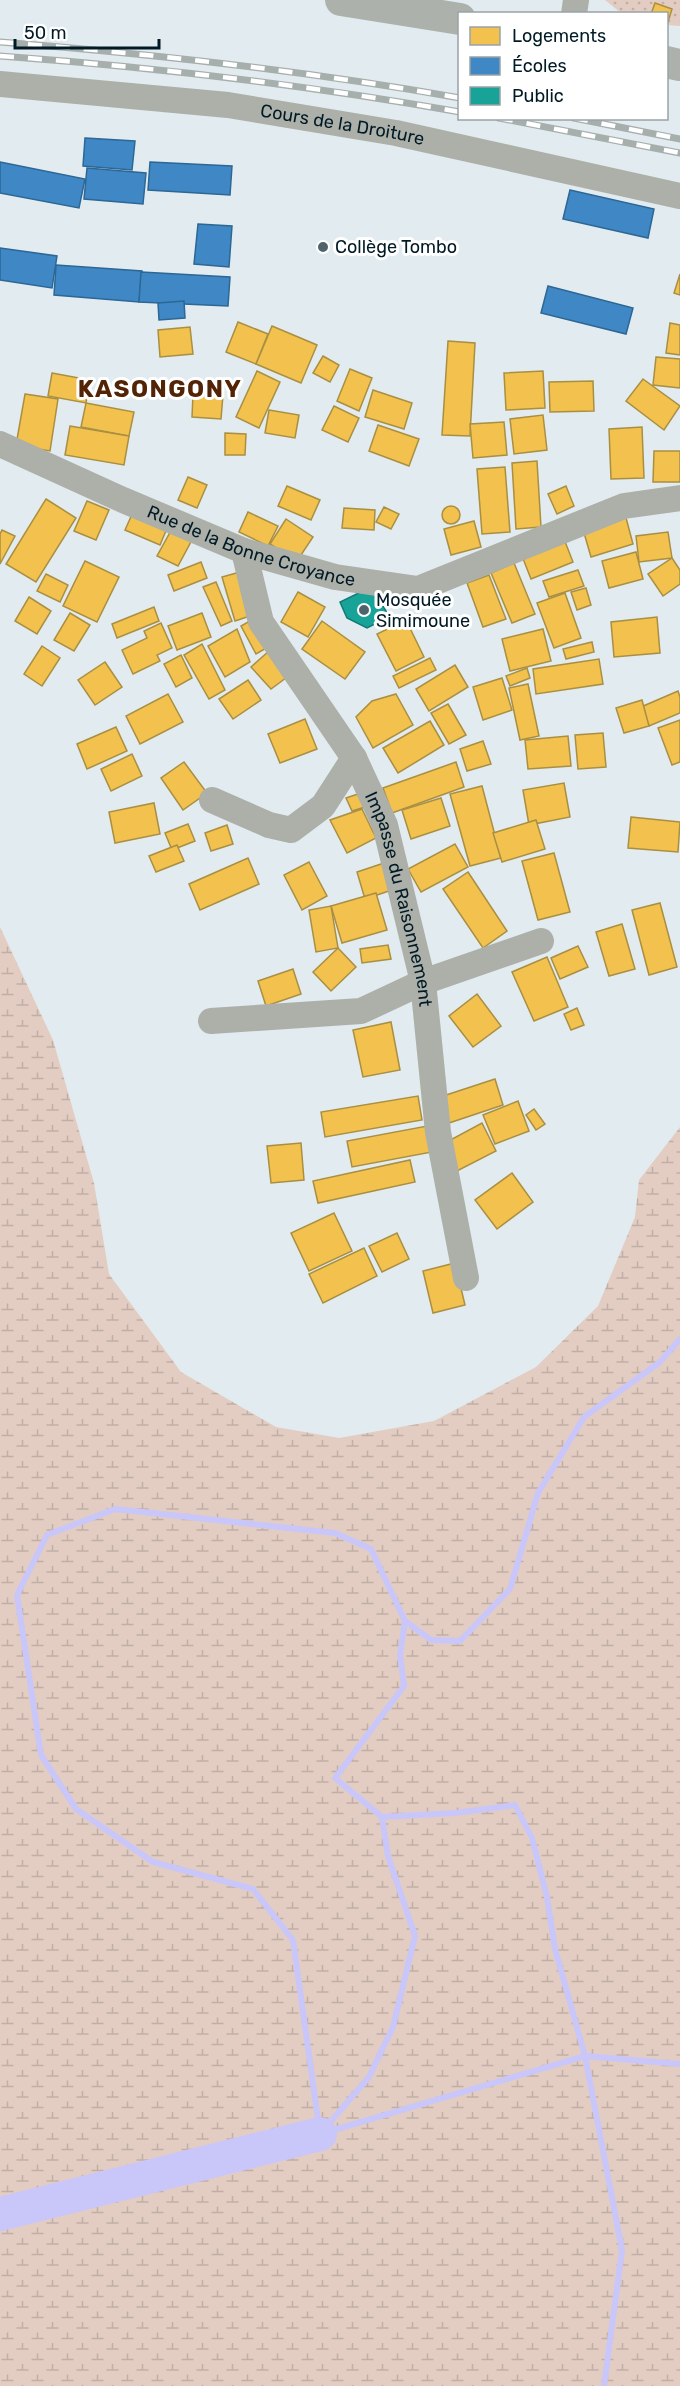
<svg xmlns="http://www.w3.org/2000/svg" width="680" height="2386" font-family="Rubik,sans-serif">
<defs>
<pattern id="grass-dots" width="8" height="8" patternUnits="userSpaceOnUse" patternTransform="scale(1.5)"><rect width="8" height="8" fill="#e3cdc2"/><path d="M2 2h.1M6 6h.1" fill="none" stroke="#c1afa7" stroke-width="1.8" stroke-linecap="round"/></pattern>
<pattern id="wetland-marsh" width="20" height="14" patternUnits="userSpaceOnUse" patternTransform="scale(1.5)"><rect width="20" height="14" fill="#e3cdc2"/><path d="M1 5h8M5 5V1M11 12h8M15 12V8" fill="none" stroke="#c1afa7"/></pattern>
</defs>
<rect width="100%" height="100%" fill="#e2ebef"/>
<path fill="url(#grass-dots)" d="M605 0H680V26L667 25 666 14 621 13Z"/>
<path fill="url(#wetland-marsh)" d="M0 927 53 1040 94 1183 109 1274 181 1372 276 1427 339 1438 434 1421 536 1367 598 1306 635 1217 639 1180 680 1127V2386H0Z"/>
<g fill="#f2c14e" stroke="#a98f42" stroke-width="1.5">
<path d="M655 3 672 9 667 25 666 14H651Z"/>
<path d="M680 274V295L674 293Z"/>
<path d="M238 322 268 334 256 364 226 352Z"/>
<path d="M670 323 680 325V355L666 353Z"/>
<path d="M272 326 317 345 301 383 256 364Z"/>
<path d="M190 327 193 354 160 357 158 330Z"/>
<path d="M448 341 475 343 470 436 442 435Z"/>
<path d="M323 356 339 365 330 382 313 373Z"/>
<path d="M656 357 680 359V388L653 385Z"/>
<path d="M350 369 372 378 359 411 337 401Z"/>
<path d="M257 371 280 382 259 428 236 417Z"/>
<path d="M543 371 545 408 506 410 504 373Z"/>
<path d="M52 373 90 380 86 403 48 396Z"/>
<path d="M643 379 680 406 664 430 626 401Z"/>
<path d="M593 381 594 411 550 412 549 382Z"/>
<path d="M373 390 412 403 404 429 365 417Z"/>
<path d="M25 394 58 399 50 451 16 445Z"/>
<path d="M193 394 223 395 221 419 192 417Z"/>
<path d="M86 403 134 412 129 436 81 427Z"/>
<path d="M334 406 359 418 348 442 322 430Z"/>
<path d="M269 410 299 415 295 438 265 433Z"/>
<path d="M543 415 547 450 514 454 510 419Z"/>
<path d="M504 422 507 455 473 458 470 424Z"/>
<path d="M378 425 419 439 409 466 369 451Z"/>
<path d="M70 426 129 436 124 465 65 455Z"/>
<path d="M642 427 644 478 611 479 609 429Z"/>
<path d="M225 433 246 434 245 455H225Z"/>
<path d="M654 451H680V482H653Z"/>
<path d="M537 461 541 527 516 529 512 463Z"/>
<path d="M505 467 510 532 482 534 477 469Z"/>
<path d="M188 477 207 485 197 508 178 500Z"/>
<path d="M287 486 320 500 311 520 278 506Z"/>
<path d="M566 486 574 506 557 514 548 494Z"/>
<path d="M46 499 76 518 36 582 6 564Z"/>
<path d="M87 501 109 510 96 540 74 531Z"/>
<circle cx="451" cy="515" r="9"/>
<path d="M384 507 399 514 391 529 376 522Z"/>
<path d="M344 508 375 510 374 530 342 528Z"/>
<path d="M133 512 168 526 160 545 125 530Z"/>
<path d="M248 512 278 526 268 546 239 532Z"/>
<path d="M625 514 633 544 591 557 582 526Z"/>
<path d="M286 519 313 537 297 561 270 544Z"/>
<path d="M474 521 481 547 451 555 444 529Z"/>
<path d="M173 527 193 538 178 566 157 556Z"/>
<path d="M2 530 15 536 0 564V534Z"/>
<path d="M668 532 672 558 639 562 636 536Z"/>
<path d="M564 539 573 562 531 579 522 556Z"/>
<path d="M636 552 643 579 609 588 602 561Z"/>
<path d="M672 558 680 570V584L663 596 648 574Z"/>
<path d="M85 561 119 577 97 622 63 606Z"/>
<path d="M201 562 207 578 174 591 168 575Z"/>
<path d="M514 563 535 614 512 623 491 573Z"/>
<path d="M578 570 584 586 549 597 543 581Z"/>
<path d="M240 572 250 616 235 621 222 577Z"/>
<path d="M46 574 68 585 60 602 37 591Z"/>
<path d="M489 575 506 619 483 627 467 583Z"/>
<path d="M216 582 232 621 221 626 203 587Z"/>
<path d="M586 588 591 605 577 610 571 592Z"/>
<path d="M298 592 325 607 308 637 281 622Z"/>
<path d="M565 593 581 638 554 648 537 603Z"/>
<path d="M29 597 51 611 37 634 15 621Z"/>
<path d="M154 607 159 621 117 638 112 624Z"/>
<path d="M70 613 90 625 74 651 54 640Z"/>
<path d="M202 613 211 637 177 650 168 626Z"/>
<path d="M657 617 660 653 614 657 611 622Z"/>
<path d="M255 618 270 646 256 654 241 626Z"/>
<path d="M406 620 424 657 396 671 377 634Z"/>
<path d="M322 621 365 652 345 679 302 649Z"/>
<path d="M161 623 172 648 157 655 160 661 133 674 122 650 147 638 144 631Z"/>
<path d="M237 629 250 662 225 677 208 646Z"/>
<path d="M543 629 551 661 510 671 502 639Z"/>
<path d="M592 642 594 652 566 659 563 649Z"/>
<path d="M202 644 225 690 209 699 184 655Z"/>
<path d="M42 646 60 658 42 686 24 674Z"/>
<path d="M269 651 290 675 271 689 251 667Z"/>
<path d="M181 655 192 678 176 687 164 664Z"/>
<path d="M430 658 436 670 399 688 393 676Z"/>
<path d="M599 659 603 684 536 694 533 669Z"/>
<path d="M105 662 122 687 95 705 78 680Z"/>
<path d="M455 665 468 687 429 711 416 689Z"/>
<path d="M527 668 530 678 510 686 506 676Z"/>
<path d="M502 678 512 710 483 720 473 687Z"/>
<path d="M248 680 261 700 233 719 219 699Z"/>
<path d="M528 684 539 736 520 740 509 688Z"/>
<path d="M678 691 680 697V713L649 726 641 707Z"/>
<path d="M168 694 183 722 140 744 126 716Z"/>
<path d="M396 694 413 725 373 748 356 717 372 701Z"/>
<path d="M642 700 649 726 624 733 616 708Z"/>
<path d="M448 704 466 735 449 744 431 713Z"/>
<path d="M305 719 317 749 280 763 268 734Z"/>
<path d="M680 720V762L672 765 658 728Z"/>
<path d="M430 721 444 745 398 773 383 748Z"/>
<path d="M116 727 127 751 87 769 77 744Z"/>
<path d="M603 733 606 767 578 769 575 735Z"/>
<path d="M568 736 571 766 528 769 525 740Z"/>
<path d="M483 741 491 764 467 771 460 749Z"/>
<path d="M132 754 142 776 111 791 101 769Z"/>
<path d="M184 762 207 793 183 810 161 778Z"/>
<path d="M456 762 464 787 392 813 383 788Z"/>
<path d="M564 783 570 817 529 825 523 790Z"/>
<path d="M482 786 501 858 470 866 450 794Z"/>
<path d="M361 793 365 807 352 811 346 798Z"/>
<path d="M441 798 450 826 411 839 402 810Z"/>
<path d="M154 803 160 834 115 843 109 812Z"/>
<path d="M362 809 376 838 347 853 330 820Z"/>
<path d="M631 817 680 822 678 852 628 848Z"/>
<path d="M536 820 545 849 502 862 493 833Z"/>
<path d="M188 824 195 841 172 850 165 833Z"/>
<path d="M227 825 233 844 211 851 205 833Z"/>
<path d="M455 844 468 867 421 892 408 869Z"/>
<path d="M177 845 184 861 156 872 149 856Z"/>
<path d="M554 853 570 912 538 920 522 861Z"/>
<path d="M248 858 259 884 200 910 189 884Z"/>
<path d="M390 861 398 888 365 899 357 872Z"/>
<path d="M309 862 327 896 302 910 284 875Z"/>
<path d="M468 872 507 931 483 948 443 889Z"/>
<path d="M376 893 387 930 342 943 331 906Z"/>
<path d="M660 903 677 967 649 975 632 910Z"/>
<path d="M331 906 338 948 316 952 309 910Z"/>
<path d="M622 924 635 969 609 976 596 932Z"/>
<path d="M388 945 391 959 362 963 360 949Z"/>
<path d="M578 946 588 967 560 979 551 958Z"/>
<path d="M338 948 356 967 331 991 313 972Z"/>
<path d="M547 957 568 1007 534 1021 512 972Z"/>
<path d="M293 969 301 994 266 1006 258 981Z"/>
<path d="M477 994 501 1026 473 1047 449 1016Z"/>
<path d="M577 1008 584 1025 571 1030 564 1014Z"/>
<path d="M391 1022 400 1070 363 1077 353 1030Z"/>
<path d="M495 1079 503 1105 449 1123 440 1097Z"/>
<path d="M418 1096 422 1120 325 1137 321 1112Z"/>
<path d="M518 1101 529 1131 495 1144 483 1115Z"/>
<path d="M534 1109 545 1124 536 1130 526 1115Z"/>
<path d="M482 1123 496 1151 455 1172 441 1145Z"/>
<path d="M427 1126 432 1152 352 1167 347 1141Z"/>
<path d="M301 1143 304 1180 271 1183 267 1146Z"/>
<path d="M410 1160 415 1182 318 1203 313 1181Z"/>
<path d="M512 1173 533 1202 497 1229 475 1200Z"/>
<path d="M334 1213 352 1251 309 1271 291 1233Z"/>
<path d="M397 1233 409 1259 382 1272 369 1246Z"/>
<path d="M364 1248 377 1276 323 1303 309 1274Z"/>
<path d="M455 1263 465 1305 433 1313 423 1271Z"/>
</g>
<g fill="#3f88c5" stroke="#2c6795" stroke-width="1.5">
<path d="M85 138 135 141 132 170 83 166Z"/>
<path d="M0 162 85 179 79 208 0 193Z"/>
<path d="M150 162 232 166 230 195 148 190Z"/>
<path d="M87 168 146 173 143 204 84 199Z"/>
<path d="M570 190 654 209 648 238 563 219Z"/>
<path d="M198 224 232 226 229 267 194 264Z"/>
<path d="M0 248 57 256 52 288 0 280Z"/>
<path d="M56 265 142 271 139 302 54 295Z"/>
<path d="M141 272 230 277 228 306 139 302Z"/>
<path d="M548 286 633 308 626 334 541 313Z"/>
<path d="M184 301 185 318 159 320 158 303Z"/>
</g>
<path fill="#17a398" stroke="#107a76" stroke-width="1.5" d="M373 586 389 617 367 628 347 618 340 602Z"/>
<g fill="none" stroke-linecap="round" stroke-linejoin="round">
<g stroke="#c9c6fa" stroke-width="6">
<path d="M382 1817 455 1813 515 1805 532 1838 547 1897 555 1949 585 2056 622 2250 604 2386"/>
<path d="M320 2134 293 1940 253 1889 153 1862 76 1809 41 1755 17 1595 47 1535 115 1509 335 1533 371 1549 405 1621 431 1640 460 1641 510 1589 538 1493 584 1417 660 1362 680 1339"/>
<path d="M320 2134 369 2077 393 2027 415 1936 388 1856 382 1817 335 1778 404 1686 400 1655 405 1621"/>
<path d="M320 2134 585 2056 680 2064"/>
</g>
<path stroke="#c9c6fa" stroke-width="34" d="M0 2214 320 2134"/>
<g stroke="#acb0a9" stroke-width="26">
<path d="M574 14 576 0"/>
<path id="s1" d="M0 84 228 105 396 133 680 196"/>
<path id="s2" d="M0 444 123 500 244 551 335 577 418 589 624 506 680 498"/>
<path id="s3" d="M244 551 261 622 354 758 385 825 423 982 438 1132 466 1278"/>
<path d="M212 800 269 825 291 830 323 806 354 758"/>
<path d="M211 1021 361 1011 423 982 541 941"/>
</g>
<g stroke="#acb1ab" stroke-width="32">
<path d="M341 0 460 19"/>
<path d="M666 62 680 65"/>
</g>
<defs>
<g id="rail">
<path d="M0 42C154 54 307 71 460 98"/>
<path d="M0 56C154 67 307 85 460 112"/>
<path d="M499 118 680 153"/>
<path d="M574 118 680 139"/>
</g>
</defs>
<use href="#rail" stroke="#a7afad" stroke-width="7"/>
<use href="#rail" stroke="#fff" stroke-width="4.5" stroke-dasharray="14" stroke-linecap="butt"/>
</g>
<g fill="#4f636c" stroke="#fff" stroke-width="2">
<circle cx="323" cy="247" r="6"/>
<circle cx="364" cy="610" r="6"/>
</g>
<g text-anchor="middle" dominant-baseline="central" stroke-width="6" stroke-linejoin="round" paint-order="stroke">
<g font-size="18" fill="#001a26" stroke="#fff">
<text stroke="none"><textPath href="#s1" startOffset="345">Cours de la Droiture</textPath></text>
<text stroke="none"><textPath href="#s2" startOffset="272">Rue de la Bonne Croyance</textPath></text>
<text stroke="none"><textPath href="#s3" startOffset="387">Impasse du Raisonnement</textPath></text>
</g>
<g font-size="18" fill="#001a26" stroke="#fff" text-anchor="start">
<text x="335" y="247">Collège Tombo</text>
<text x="376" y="600">Mosquée<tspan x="376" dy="21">Simimoune</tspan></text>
</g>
<g font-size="24" font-weight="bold" letter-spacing="1.5" fill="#522305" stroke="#fff">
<text x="160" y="389">KASONGONY</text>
</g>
</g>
<rect x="458" y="12" width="210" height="108" fill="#ffffff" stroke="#99a3a8" stroke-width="1.5"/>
<rect x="470" y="27" width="30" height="18" fill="#f2c14e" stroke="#99a3a8" stroke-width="1.5"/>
<text x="512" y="42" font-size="18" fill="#001a26">Logements</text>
<rect x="470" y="57" width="30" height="18" fill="#3f88c5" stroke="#99a3a8" stroke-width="1.5"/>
<text x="512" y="72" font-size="18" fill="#001a26">Écoles</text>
<rect x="470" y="87" width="30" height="18" fill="#17a398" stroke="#99a3a8" stroke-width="1.5"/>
<text x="512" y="102" font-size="18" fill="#001a26">Public</text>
<path d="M15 39v9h144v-9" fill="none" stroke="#001a26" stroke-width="3"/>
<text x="24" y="39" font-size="18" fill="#001a26" stroke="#ffffff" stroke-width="4.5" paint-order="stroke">50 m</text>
</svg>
